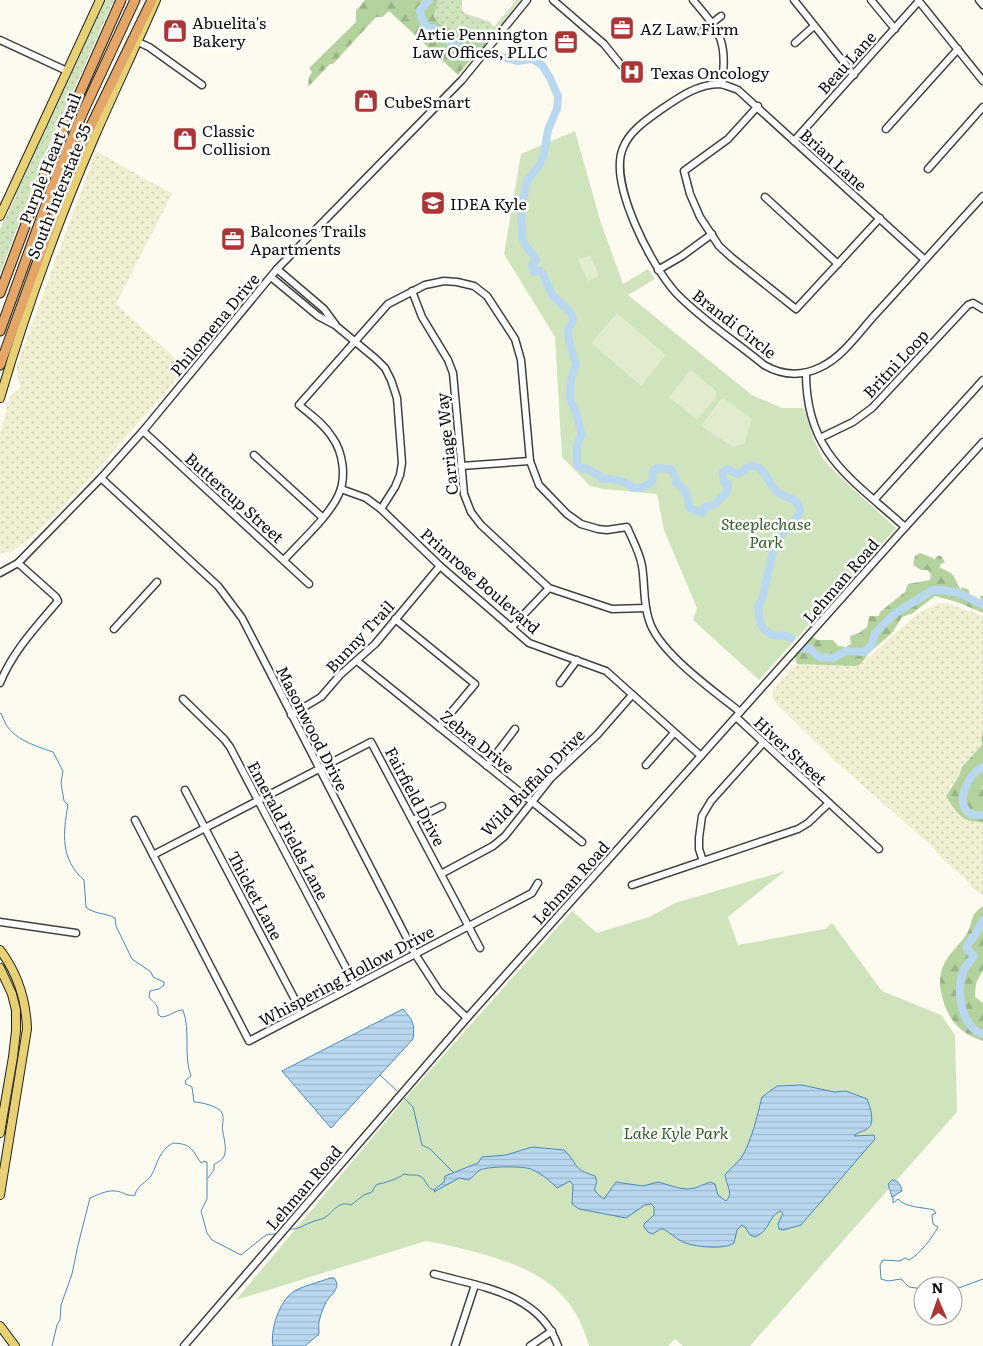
<svg xmlns="http://www.w3.org/2000/svg" width="983" height="1346" font-family="Literata,serif">
<defs>
<pattern id="farmland-dots" width="8" height="8" patternUnits="userSpaceOnUse" patternTransform="scale(1.25)"><rect width="8" height="8" fill="#f0efd2"/><path d="M2 2h.1M6 6h.1" fill="none" stroke="#cdccb3" stroke-width="1.8" stroke-linecap="round"/></pattern>
<pattern id="grass-dots" width="8" height="8" patternUnits="userSpaceOnUse" patternTransform="scale(1.25)"><rect width="8" height="8" fill="#cfe4bc"/><path d="M2 2h.1M6 6h.1" fill="none" stroke="#b1c2a0" stroke-width="1.8" stroke-linecap="round"/></pattern>
<pattern id="forest-firs" width="22" height="20" patternUnits="userSpaceOnUse" patternTransform="scale(1.25)"><rect width="22" height="20" fill="#b3d29e"/><path d="M5 1l3.5 6h-7zM16 11l3.5 6h-7z" fill="#99b387"/></pattern>
<pattern id="water-rules" width="6" height="5" patternUnits="userSpaceOnUse" patternTransform="scale(1.25)"><rect width="6" height="5" fill="#b9d8ef"/><path d="M0 2.5h6" fill="none" stroke="#9eb8cc"/></pattern>
</defs>
<rect width="100%" height="100%" fill="#fdfbef"/>
<g fill="url(#farmland-dots)">
<path d="M96 151 172 194 116 304 186 368 80 489 32 537 11 552 0 553V434L10 396 21 387 17 375V365Z"/>
<path d="M938 603 949 604 983 616V732L982 734 983 744 962 767 959 776 948 790 976 820 983 823V895L972 888 965 878 942 859 934 848 835 761 776 704 773 698V692L776 686 793 667 797 664 856 666 861 664 916 615Z"/>
</g>
<g fill="url(#grass-dots)">
<path d="M104 0H114L44 156 0 274V229L16 196 14 195Z"/>
<path d="M438 0H462V9L464 13 490 22 494 27 517 0H520L488 40 485 34 479 31 455 30 440 24 434 17Z"/>
</g>
<g fill="url(#forest-firs)">
<path d="M365 0H438L434 17 440 24 455 30 479 31 485 34 488 40 476 57 472 58 458 75 389 11 382 17H376L333 64H330L308 87 309 77 312 72 309 68 356 22V11Z"/>
<path d="M920 553 933 558 934 560 937 556H941L945 562 940 565V568C957 574 953 577 961 590L962 587 969 590V594L974 599 982 602 980 596H983V613L957 602 935 596 913 613 902 617 892 633 869 653 861 664 856 666 797 664 794 652 809 635 818 640H833L838 646 846 647 851 644 850 636 859 633 867 627 869 616H879L880 612 905 592 908 584 930 580 931 575 928 570H921L913 565 915 556Z"/>
<path d="M983 732V785L982 789 983 790V823C978 821 976 822 971 821 960 820 951 804 946 796L959 776 962 767 983 744 981 739Z"/>
<path d="M983 906V970L976 983 975 997 983 1003V1041C958 1033 946 1017 941 992 939 982 940 971 945 962 950 952 960 945 966 935 975 922 967 917 983 906Z"/>
</g>
<g fill="#cfe4bc">
<path d="M575 131 600 220 623 284 648 269 655 279 628 295 752 395 782 408H804L814 440 823 459 840 477 896 528 759 680 693 620 697 608 664 530 657 494 603 489 590 486 562 457 555 337 504 254 521 154Z"/>
<path d="M785 871 728 917 738 945 825 929 832 923 882 991 941 1015 955 1035 957 1112 750 1346H683L675 1339 668 1346H589C574 1289 535 1269 482 1254 463 1249 445 1244 426 1241L236 1300 409 1094 572 911 597 933 649 917 675 903Z"/>
</g>
<g fill="#e0eccd">
<path d="M590 255 599 276 588 281 578 260Z"/>
<path d="M617 313 666 355 641 386 591 343Z"/>
<path d="M691 370 716 391 717 396 697 420 669 397Z"/>
<path d="M721 399H725L752 419 744 444 733 447 701 426Z"/>
</g>
<g fill="url(#water-rules)" stroke="#4989bd">
<path d="M403 1009C413 1021 415 1023 413 1039L331 1128 282 1071Z"/>
<path d="M802 1085 834 1092 846 1091 867 1099C870 1106 876 1124 867 1129 862 1132 858 1132 854 1136L874 1135 875 1139 801 1225 783 1230 779 1229 778 1224 783 1213 780 1211C767 1218 771 1230 755 1237L750 1235 745 1227 742 1225 737 1230 734 1243C725 1250 694 1247 683 1242 676 1239 671 1233 663 1229H660L653 1234 648 1232 644 1227V1224L654 1215V1207L651 1204 645 1205 626 1218 579 1209 572 1204 573 1185 570 1181 557 1188C549 1180 542 1174 531 1169 522 1166 489 1166 480 1170 475 1173 473 1178 468 1180L459 1178 434 1192 435 1189 444 1182 445 1176 478 1163 482 1157 506 1155 532 1147 564 1150C580 1165 570 1168 595 1176 601 1188 586 1186 604 1199L616 1182 643 1186 658 1182 679 1188 687 1189 695 1188 710 1182 715 1184 718 1195 726 1201C734 1193 726 1185 725 1175 730 1168 737 1164 741 1158 752 1141 757 1116 762 1097L777 1086Z"/>
<path d="M892 1180C899 1180 901 1186 902 1191L892 1197 888 1184Z"/>
<path d="M330 1278H334C342 1288 331 1294 326 1302 324 1307 321 1313 320 1318 318 1323 319 1329 319 1334L305 1346H273C270 1330 279 1302 293 1292 302 1286 320 1282 330 1278Z"/>
</g>
<g fill="none" stroke-linecap="round" stroke-linejoin="round">
<g stroke="#4989bd" stroke-width="1">
<path d="M0 713 2 715C8 738 33 745 53 752L63 771 61 783 64 801 68 805C63 833 60 859 84 880L86 907C93 914 106 913 115 918L116 926 132 959 151 972 153 977 164 982V985L159 989 150 991 149 997C154 1004 159 1004 158 1014L161 1017C169 1017 175 1010 183 1010 191 1032 183 1055 191 1076L185 1081 186 1084 192 1087 194 1102C200 1102 219 1106 222 1113 225 1119 221 1126 223 1132 224 1140 229 1155 220 1161 218 1162 216 1163 214 1165V1170L208 1178"/>
<path d="M380 1075 397 1091"/>
<path d="M403 1097 413 1107 422 1145 430 1149 454 1173"/>
<path d="M893 1197V1203L898 1199C906 1208 923 1207 934 1210L936 1213 932 1215 933 1224 938 1227C932 1238 920 1254 909 1260L905 1258 900 1261 883 1260 880 1265 881 1279 888 1281 901 1279 909 1287 923 1289"/>
<path d="M289 1229C299 1230 303 1225 312 1222 316 1220 320 1220 324 1218 333 1213 338 1200 351 1205L364 1195 372 1192 375 1186 378 1184C382 1184 400 1178 404 1174 409 1176 416 1174 420 1176 427 1180 426 1188 434 1190"/>
<path d="M953 1288 956 1289 983 1279"/>
<path d="M52 1346 57 1325 60 1320 61 1305 72 1274 78 1245 90 1198C97 1195 107 1190 115 1191 123 1191 126 1197 135 1195 137 1185 146 1183 151 1176 158 1164 158 1151 173 1143 191 1144 191 1148 201 1163L205 1161 207 1163V1199L201 1211 207 1233 212 1240 241 1255 266 1235 274 1234 280 1229"/>
</g>
<g stroke="#b9d8ef" stroke-width="8">
<path d="M429 0 420 10 421 17 427 28H434L453 45 462 48 478 51 518 61 531 59 537 62 542 65 550 78 558 96 557 109 548 130 544 154 539 166 527 181 521 210 522 237 525 245 534 256 536 260 532 265 534 272 540 271 543 274 552 295 570 312 572 316 573 321 568 330 569 341 576 365 571 379 570 399 576 413 582 435 577 444V465L582 469 586 468 600 476 602 479C612 478 626 481 633 488 642 488 646 487 653 481V470L657 468 671 469 677 481 676 483 679 485"/>
<path d="M682 488 685 491 690 508 702 513 705 507 716 504 720 498 726 494 728 484 724 482 723 472 728 469C746 482 742 463 755 466 765 469 769 483 775 490 784 500 798 495 800 511L795 521 781 535 774 547 763 596 758 607 760 623 764 629 772 635 786 636 791 638"/>
<path d="M803 649 810 648 815 654 822 658 826 657 833 658 846 651 864 652 872 645 875 633 894 614 933 590H942L959 593 983 605"/>
<path d="M983 767C963 776 950 819 983 815"/>
<path d="M983 920 975 935 967 945V949L974 956C971 961 965 966 963 972 956 992 961 1027 983 1034"/>
</g>
<defs>
<g id="minor">
<path d="M553 0 604 44 621 65"/>
<path d="M693 0C720 32 728 41 722 84"/>
<path d="M794 0 854 75"/>
<path d="M871 0 895 29"/>
<path d="M918 0 983 81"/>
<path d="M979 0 983 5"/>
<path d="M701 32 721 16"/>
<path d="M0 40 67 71"/>
<path d="M138 42 149 47 202 85"/>
<path d="M795 43 814 26"/>
<path d="M758 106 728 139 684 171 690 194 700 217 719 246 731 257 796 309 880 218"/>
<path d="M886 129 958 49"/>
<path d="M794 141 919 1"/>
<path d="M928 169 983 107"/>
<path d="M765 197 838 264"/>
<path d="M925 260 738 90C733 88 726 85 720 84 697 84 678 98 659 111 645 121 629 132 623 148 608 183 652 267 676 293 702 320 735 341 764 365 783 376 801 377 821 367 842 357 858 334 873 317 910 277 946 236 983 196"/>
<path d="M277 269 324 309 335 324"/>
<path d="M658 270 682 256 712 234"/>
<path d="M271 277 318 316 335 325 376 359 385 368 391 380 397 398 402 463 400 475 395 487 381 509"/>
<path d="M412 291 422 317 448 360 453 373 464 494 471 512 481 525 549 588 612 609 646 608"/>
<path d="M806 373C806 454 851 478 905 527"/>
<path d="M143 431 309 584"/>
<path d="M820 438 853 422 872 408 968 305 973 303 983 309"/>
<path d="M254 455 322 517"/>
<path d="M461 466 530 461"/>
<path d="M101 478 218 586 242 618 415 954 439 991 467 1018"/>
<path d="M341 489 366 498 381 509 440 566 529 643 606 671 701 756"/>
<path d="M875 499 983 380"/>
<path d="M284 560C300 542 328 517 338 496 347 478 343 452 332 437 324 424 311 415 299 405L388 304 425 285 444 281 457 282 474 286 487 296 515 339 521 360 530 461 539 485 567 514 581 524 598 529 607 530 627 527C632 539 640 553 642 566 645 584 643 603 649 620 658 652 714 691 740 712"/>
<path d="M0 573 18 563 101 478 143 431 277 269 462 80 527 0"/>
<path d="M395 619 475 684 439 727"/>
<path d="M511 628 549 588"/>
<path d="M114 629 157 582"/>
<path d="M357 661 582 842"/>
<path d="M0 683C13 651 36 627 58 601L56 597 18 563"/>
<path d="M560 683 577 660"/>
<path d="M183 699 224 739 230 747 355 985"/>
<path d="M291 715 321 697 340 675 375 644 440 566"/>
<path d="M736 717 879 849"/>
<path d="M646 765 674 733"/>
<path d="M487 766 515 729"/>
<path d="M185 790 302 1013"/>
<path d="M135 820 249 1041 532 893 538 883"/>
<path d="M413 820 442 806"/>
<path d="M153 855 371 742 480 948"/>
<path d="M703 861 699 849V838L702 816 711 801 763 743"/>
<path d="M441 874 493 846 505 836 551 778 597 735 632 695"/>
<path d="M632 885 798 829 808 823 829 803"/>
<path d="M0 922 76 933"/>
<path d="M434 1274C481 1287 540 1293 558 1346"/>
<path d="M184 1346 467 1018 899 534 983 442"/>
<path d="M455 1346 475 1285"/>
<path d="M530 1346 552 1331"/>
</g>
<g id="major">
<path d="M0 216 100 0"/>
<path d="M0 398C26 310 57 223 94 138 114 92 136 46 156 0"/>
<path d="M0 950C18 974 26 999 27 1029L0 1195"/>
<path d="M0 968 12 994 16 1010V1031L13 1057 0 1133"/>
<path d="M0 1326 15 1346"/>
</g>
<g id="highway">
<path d="M0 293 48 165 121 0"/>
<path d="M0 331 55 180 83 112 135 0"/>
<path d="M0 365 60 200 86 136 152 0"/>
</g>
</defs>
<use href="#minor" stroke="#404040" stroke-width="9"/>
<use href="#major" stroke="#1e1e1e" stroke-width="10"/>
<use href="#highway" stroke="#1e1e1e" stroke-width="11"/>
<use href="#minor" stroke="#fff" stroke-width="6"/>
<use href="#major" stroke="#e8d174" stroke-width="8"/>
<use href="#highway" stroke="#e3a667" stroke-width="9"/>
</g>
<defs>
<symbol id="office-square" viewBox="-11 -11 22 22"><rect x="-9" y="-9" width="18" height="18" rx="4" fill="#ac3636" stroke="#fff"/><path d="M-6-3h4V-5.5h4V-3h4V5H-6ZM-1-4.5V-3h2v-1.5ZM-6 0V1H6V0Z" fill="#fff"/></symbol>
<symbol id="shop-square" viewBox="-11 -11 22 22"><rect x="-9" y="-9" width="18" height="18" rx="4" fill="#ac3636" stroke="#fff"/><path d="M-5-2.5h2.3a2.7 3.5 0 0 1 5.4 0H5L5.5 6h-11ZM-1.5-2.5h3a1.5 2.3 0 0 0-3 0Z" fill="#fff"/></symbol>
<symbol id="hospital-square" viewBox="-11 -11 22 22"><rect x="-9" y="-9" width="18" height="18" rx="4" fill="#ac3636" stroke="#fff"/><path d="M-5-5h3v3.5h4V-5h3V5h-3V1.5h-4V5h-3Z" fill="#fff"/></symbol>
<symbol id="school-square" viewBox="-11 -11 22 22"><rect x="-9" y="-9" width="18" height="18" rx="4" fill="#ac3636" stroke="#fff"/><path d="M0-5L7-2L0 1L-7-2ZM-4 1L0 2.5L4 1V4Q0 6-4 4Z" fill="#fff"/></symbol>
</defs>
<g fill-rule="evenodd">
<use href="#office-square" x="608" y="14" width="28" height="28"/>
<use href="#shop-square" x="161" y="17" width="28" height="28"/>
<use href="#office-square" x="552" y="28" width="28" height="28"/>
<use href="#hospital-square" x="618" y="58" width="28" height="28"/>
<use href="#shop-square" x="352" y="87" width="28" height="28"/>
<use href="#shop-square" x="171" y="125" width="28" height="28"/>
<use href="#school-square" x="419" y="189" width="28" height="28"/>
<use href="#office-square" x="219" y="225" width="28" height="28"/>
</g>
<g text-anchor="middle" dominant-baseline="central" stroke-width="5" stroke-linejoin="round" paint-order="stroke">
<g font-size="16" fill="#0d0d0d" stroke="#fff" text-anchor="start">
<text x="192" y="22">Abuelita's<tspan x="192" dy="18">Bakery</tspan></text>
<text x="640" y="28">AZ Law Firm</text>
<text x="548" y="33" text-anchor="end">Artie Pennington<tspan x="548" dy="18">Law Offices, PLLC</tspan></text>
<text x="650" y="72">Texas Oncology</text>
<text x="384" y="101">CubeSmart</text>
<text x="202" y="130">Classic<tspan x="202" dy="18">Collision</tspan></text>
<text x="450" y="203">IDEA Kyle</text>
<text x="250" y="230">Balcones Trails<tspan x="250" dy="18">Apartments</tspan></text>
</g>
<g font-size="16" fill="#0d0d0d" stroke="#fff">
<text transform="translate(846 62) rotate(-48)">Beau Lane</text>
<text transform="translate(49 158) rotate(-68)">Purple Heart Trail</text>
<text transform="translate(834 159) rotate(42)">Brian Lane</text>
<text transform="translate(58 191) rotate(-68)">South Interstate 35</text>
<text transform="translate(735 323) rotate(38)">Brandi Circle</text>
<text transform="translate(214 324) rotate(-50)">Philomena Drive</text>
<text transform="translate(895 363) rotate(-47)">Britni Loop</text>
<text transform="translate(446 444) rotate(-96)">Carriage Way</text>
<text transform="translate(235 497) rotate(42)">Buttercup Street</text>
<text transform="translate(481 580) rotate(41)">Primrose Boulevard</text>
<text transform="translate(840 580) rotate(-49)">Lehman Road</text>
<text transform="translate(359 636) rotate(-47)">Bunny Trail</text>
<text transform="translate(313 728) rotate(63)">Masonwood Drive</text>
<text transform="translate(478 741) rotate(39)">Zebra Drive</text>
<text transform="translate(791 750) rotate(43)">Hiver Street</text>
<text transform="translate(532 782) rotate(-46)">Wild Buffalo Drive</text>
<text transform="translate(416 796) rotate(62)">Fairfield Drive</text>
<text transform="translate(289 830) rotate(62)">Emerald Fields Lane</text>
<text transform="translate(570 882) rotate(-48)">Lehman Road</text>
<text transform="translate(256 895) rotate(62)">Thicket Lane</text>
<text transform="translate(346 975) rotate(-28)">Whispering Hollow Drive</text>
<text transform="translate(303 1187) rotate(-49)">Lehman Road</text>
</g>
<g font-size="16" font-style="italic" fill="#2e5d25" stroke="#fff">
<text x="766" y="523">Steeplechase<tspan x="766" dy="18">Park</tspan></text>
<text x="676" y="1132">Lake Kyle Park</text>
</g>
</g>
<g transform="translate(938 1301) rotate(358)"><circle r="24" fill="#ffffff" stroke="#9e9e9e"/>
<path d="M0-4L9 19L0 12L-9 19Z" fill="#ac3636"/>
<text y="-8" font-size="14" font-weight="bold" text-anchor="middle" fill="#0d0d0d">N</text>
</g>
</svg>
